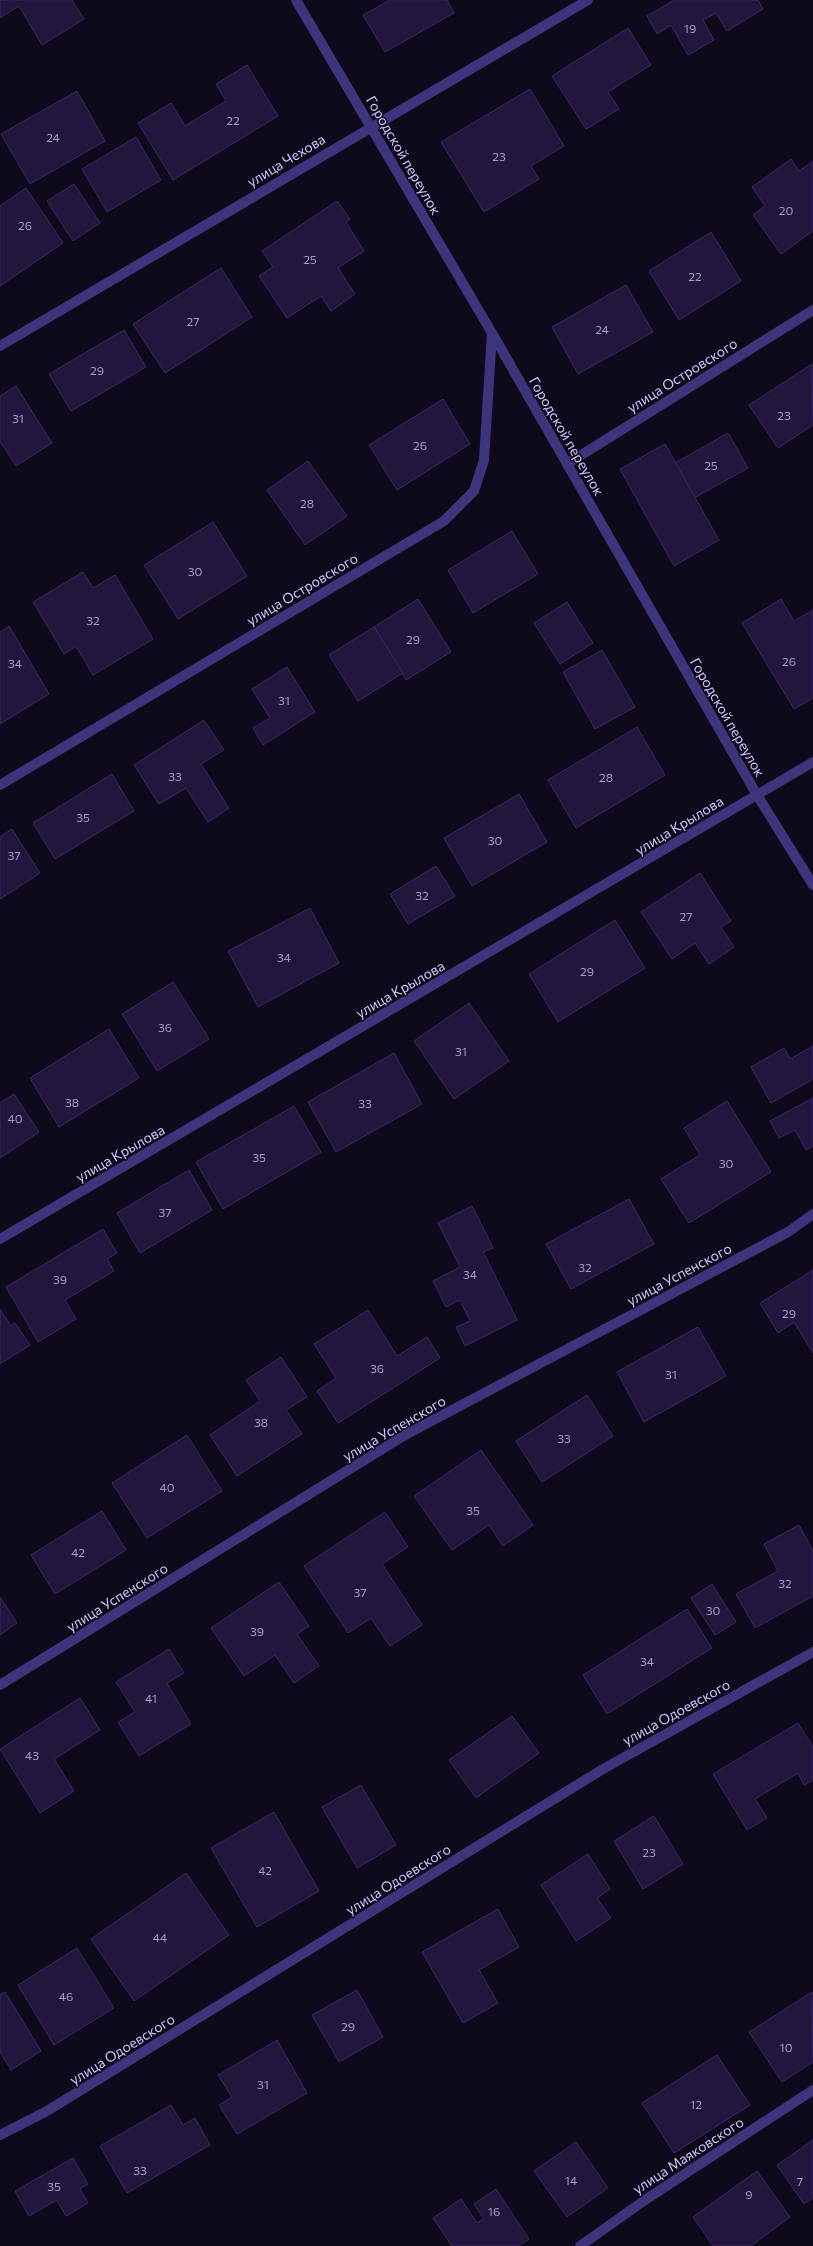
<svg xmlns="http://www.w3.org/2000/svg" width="813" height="2246" font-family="Commissioner,sans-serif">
<rect width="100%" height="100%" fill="#0f0a1b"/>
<g fill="#22163d" stroke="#3b276a">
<path d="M0 0H72L84 19 42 45 19 6 0 18Z"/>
<path d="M390 0H447L454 13 385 52 363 15Z"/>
<path d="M674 0H758L763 9 727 31 716 13 703 20 714 40 688 55 671 25 657 34 647 16Z"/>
<path d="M628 28 651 65 608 92 619 109 586 129 552 76Z"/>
<path d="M247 65 278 116 173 180 138 123 171 103 185 126 226 101 216 84Z"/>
<path d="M530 89 564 146 531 166 539 179 484 212 441 142Z"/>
<path d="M77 91 105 141 30 184 1 134Z"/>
<path d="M136 137 161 180 107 212 82 169Z"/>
<path d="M791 159 799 171 813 161V231L781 254 753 215 765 206 752 187Z"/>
<path d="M74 184 100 223 73 241 47 201Z"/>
<path d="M26 188 63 243 0 286V206Z"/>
<path d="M337 201 350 219 346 222 364 251 338 268 355 294 331 311 321 296 287 318 259 276 273 267 262 251Z"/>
<path d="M711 232 741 281 679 320 649 271Z"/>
<path d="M221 268 252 317 165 373 133 324Z"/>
<path d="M626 285 653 332 578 374 552 327Z"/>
<path d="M124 330 146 367 71 411 49 374Z"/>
<path d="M812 364 813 425 778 448 749 405Z"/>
<path d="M16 386 52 443 16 466 0 441V396Z"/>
<path d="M443 399 470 444 397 490 369 445Z"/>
<path d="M728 433 748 468 694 498 675 463Z"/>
<path d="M665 444 719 540 674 566 620 469Z"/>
<path d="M308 461 347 516 305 545 267 490Z"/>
<path d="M213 522 247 576 178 619 144 565Z"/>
<path d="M512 531 538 574 473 613 448 570Z"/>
<path d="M83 572 93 588 115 575 153 639 93 675 76 646 64 654 33 602Z"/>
<path d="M418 599 451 652 406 680 374 627Z"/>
<path d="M781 599 794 621 813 610V698L794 709 742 623Z"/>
<path d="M567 602 593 643 560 664 534 623Z"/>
<path d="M9 626 49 694 0 724V632Z"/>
<path d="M374 627 403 673 358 701 329 655Z"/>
<path d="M602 650 635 707 595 729 563 672Z"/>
<path d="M287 667 315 712 263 745 253 728 270 718 252 689Z"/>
<path d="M204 720 224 750 201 764 229 808 208 822 186 788 159 804 134 765Z"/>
<path d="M637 727 665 775 576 828 548 780Z"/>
<path d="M112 774 134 811 55 859 33 823Z"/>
<path d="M519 794 547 842 472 886 444 838Z"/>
<path d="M12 829 40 873 0 899V837Z"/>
<path d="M436 866 455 896 408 924 390 894Z"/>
<path d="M700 873 731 921 721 927 734 947 709 964 695 943 672 959 641 912Z"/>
<path d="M310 908 339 963 258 1007 228 951Z"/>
<path d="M615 920 645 968 558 1022 529 974Z"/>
<path d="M173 982 209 1039 157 1071 122 1014Z"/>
<path d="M469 1003 509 1061 454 1099 414 1041Z"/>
<path d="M109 1029 139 1078 59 1127 30 1078Z"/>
<path d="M813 1046V1079L771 1103 751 1067 784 1048 790 1059Z"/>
<path d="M394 1053 422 1104 336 1152 308 1102Z"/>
<path d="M14 1094 39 1132 0 1158V1103Z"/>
<path d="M813 1098V1146L806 1150 795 1130 779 1138 770 1121Z"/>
<path d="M727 1101 771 1172 689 1223 661 1179 700 1155 684 1128Z"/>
<path d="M294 1106 321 1152 223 1209 196 1162Z"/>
<path d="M189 1170 212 1210 140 1253 117 1213Z"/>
<path d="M629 1199 654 1244 571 1289 546 1244Z"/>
<path d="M472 1206 493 1248 483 1252 517 1320 465 1346 456 1327 470 1321 460 1300 446 1307 433 1281 460 1267 438 1223Z"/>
<path d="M103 1229 117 1253 107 1259 114 1271 65 1300 76 1319 38 1342 6 1287Z"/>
<path d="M813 1270V1353L794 1322 778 1333 760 1303Z"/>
<path d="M0 1309 11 1326 15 1323 30 1345 0 1364Z"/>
<path d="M368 1310 397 1356 427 1337 440 1358 338 1423 317 1391 336 1378 314 1344Z"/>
<path d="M698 1327 726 1376 644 1422 617 1372Z"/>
<path d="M281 1357 307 1397 286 1410 302 1434 237 1476 210 1435 260 1401 246 1380Z"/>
<path d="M587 1395 613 1436 542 1482 516 1441Z"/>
<path d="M187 1435 222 1491 147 1538 112 1483Z"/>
<path d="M481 1450 533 1525 503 1546 489 1525 452 1550 414 1496Z"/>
<path d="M102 1511 126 1550 55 1594 31 1555Z"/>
<path d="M385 1512 408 1547 382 1564 422 1625 390 1646 371 1618 348 1633 304 1566Z"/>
<path d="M799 1525 813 1551V1596L755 1628 736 1594 778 1571 764 1544Z"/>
<path d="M279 1582 309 1626 297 1634 319 1666 294 1683 275 1655 244 1676 211 1628Z"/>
<path d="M712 1584 736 1622 715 1635 691 1598Z"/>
<path d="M0 1597 17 1623 0 1635Z"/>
<path d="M687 1609 712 1648 607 1714 583 1675Z"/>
<path d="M169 1649 184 1673 167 1683 191 1724 139 1756 118 1722 135 1712 116 1682Z"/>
<path d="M80 1698 100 1730 54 1759 74 1791 40 1813 0 1749Z"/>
<path d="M512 1716 539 1753 476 1798 449 1760Z"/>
<path d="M798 1723 813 1747V1780L804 1785 798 1773 755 1799 767 1818 747 1830 713 1774Z"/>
<path d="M361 1785 396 1845 357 1868 322 1807Z"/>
<path d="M274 1812 319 1891 257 1927 211 1848Z"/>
<path d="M654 1816 683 1864 643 1889 614 1841Z"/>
<path d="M588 1854 610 1889 597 1898 611 1918 576 1941 541 1885Z"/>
<path d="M186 1873 229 1935 134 2001 91 1939Z"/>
<path d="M498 1909 519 1947 479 1970 498 2003 463 2023 422 1952Z"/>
<path d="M77 1948 114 2008 54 2045 18 1985Z"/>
<path d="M357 1990 383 2037 339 2062 312 2015Z"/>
<path d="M5 1992 41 2051 11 2070 0 2052V1995Z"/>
<path d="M812 1992 813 2062 782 2082 749 2032Z"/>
<path d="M277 2040 307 2093 237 2134 219 2105 232 2097 218 2075Z"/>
<path d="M717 2055 750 2105 674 2153 642 2103Z"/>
<path d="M171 2105 183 2125 195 2118 210 2145 127 2193 100 2146Z"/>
<path d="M813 2140V2198L804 2204 777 2165Z"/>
<path d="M576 2142 608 2188 567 2217 534 2171Z"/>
<path d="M73 2158 88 2184 80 2189 88 2203 66 2216 57 2200 29 2216 15 2191Z"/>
<path d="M757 2171 790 2217 751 2246H713L693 2217Z"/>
<path d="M496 2189 529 2239 518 2246H452L433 2218 461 2199 477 2223 484 2219 474 2204Z"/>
</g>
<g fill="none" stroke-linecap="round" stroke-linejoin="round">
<g stroke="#3e347c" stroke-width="10">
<path d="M296 0 492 333 757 795 813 885"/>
<path d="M0 346 588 0"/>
<path d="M567 464 813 310"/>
<path d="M0 785 444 521 474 491 484 460 492 333"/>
<path d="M0 1239 813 762"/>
<path d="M0 1685 405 1435 788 1232 813 1214"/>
<path d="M0 2135 47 2111 603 1769 813 1652"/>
<path d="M580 2246 645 2200 813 2090"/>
</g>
</g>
<g text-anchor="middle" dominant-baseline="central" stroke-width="3" stroke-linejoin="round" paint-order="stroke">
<g font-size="12" fill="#a699ce">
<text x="690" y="28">19</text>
<text x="233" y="120">22</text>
<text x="53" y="137">24</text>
<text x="499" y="156">23</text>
<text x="786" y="210">20</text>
<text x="25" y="225">26</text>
<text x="310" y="259">25</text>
<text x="695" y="276">22</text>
<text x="193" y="321">27</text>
<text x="602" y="329">24</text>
<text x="97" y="370">29</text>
<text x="784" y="415">23</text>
<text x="18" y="418">31</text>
<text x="420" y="445">26</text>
<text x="711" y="465">25</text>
<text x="307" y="503">28</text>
<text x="195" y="571">30</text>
<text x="93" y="620">32</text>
<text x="413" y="639">29</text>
<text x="789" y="661">26</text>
<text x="15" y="663">34</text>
<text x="284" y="700">31</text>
<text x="175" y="776">33</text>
<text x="606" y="777">28</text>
<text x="83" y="817">35</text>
<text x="495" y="840">30</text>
<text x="14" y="855">37</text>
<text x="422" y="895">32</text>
<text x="686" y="916">27</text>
<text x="284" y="957">34</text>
<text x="587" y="971">29</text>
<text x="165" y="1027">36</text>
<text x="461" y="1051">31</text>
<text x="72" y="1102">38</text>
<text x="365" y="1103">33</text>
<text x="15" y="1118">40</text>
<text x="259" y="1157">35</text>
<text x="726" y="1163">30</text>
<text x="165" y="1212">37</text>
<text x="585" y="1267">32</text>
<text x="470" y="1274">34</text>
<text x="60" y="1279">39</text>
<text x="789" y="1313">29</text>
<text x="377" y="1368">36</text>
<text x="671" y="1374">31</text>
<text x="261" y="1422">38</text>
<text x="564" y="1438">33</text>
<text x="167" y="1487">40</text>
<text x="473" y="1510">35</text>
<text x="78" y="1552">42</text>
<text x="785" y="1583">32</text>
<text x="360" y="1592">37</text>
<text x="713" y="1610">30</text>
<text x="257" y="1631">39</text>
<text x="647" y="1661">34</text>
<text x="151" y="1698">41</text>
<text x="32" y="1755">43</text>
<text x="649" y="1852">23</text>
<text x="265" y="1870">42</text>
<text x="160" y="1937">44</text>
<text x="66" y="1996">46</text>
<text x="348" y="2026">29</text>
<text x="786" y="2047">10</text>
<text x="263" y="2084">31</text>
<text x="696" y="2104">12</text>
<text x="140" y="2170">33</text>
<text x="571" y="2180">14</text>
<text x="800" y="2181">7</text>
<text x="54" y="2186">35</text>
<text x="749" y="2194">9</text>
<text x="494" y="2211">16</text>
</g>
<g font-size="14" fill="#d2c5ff" stroke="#0f0a1b">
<text transform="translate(404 155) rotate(60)">Городской переулок</text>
<text transform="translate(286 160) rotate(-31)">улица Чехова</text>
<text transform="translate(682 375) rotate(-32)">улица Островского</text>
<text transform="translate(567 436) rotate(60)">Городской переулок</text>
<text transform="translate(302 589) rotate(-31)">улица Островского</text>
<text transform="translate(728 717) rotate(60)">Городской переулок</text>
<text transform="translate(679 825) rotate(-31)">улица Крылова</text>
<text transform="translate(400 989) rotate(-30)">улица Крылова</text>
<text transform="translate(120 1153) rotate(-30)">улица Крылова</text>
<text transform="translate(679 1274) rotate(-28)">улица Успенского</text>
<text transform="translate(394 1428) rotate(-30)">улица Успенского</text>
<text transform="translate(117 1597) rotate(-32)">улица Успенского</text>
<text transform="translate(676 1712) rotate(-29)">улица Одоевского</text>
<text transform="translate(398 1879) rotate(-32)">улица Одоевского</text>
<text transform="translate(122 2049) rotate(-32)">улица Одоевского</text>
<text transform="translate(688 2155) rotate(-33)">улица Маяковского</text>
</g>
</g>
</svg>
